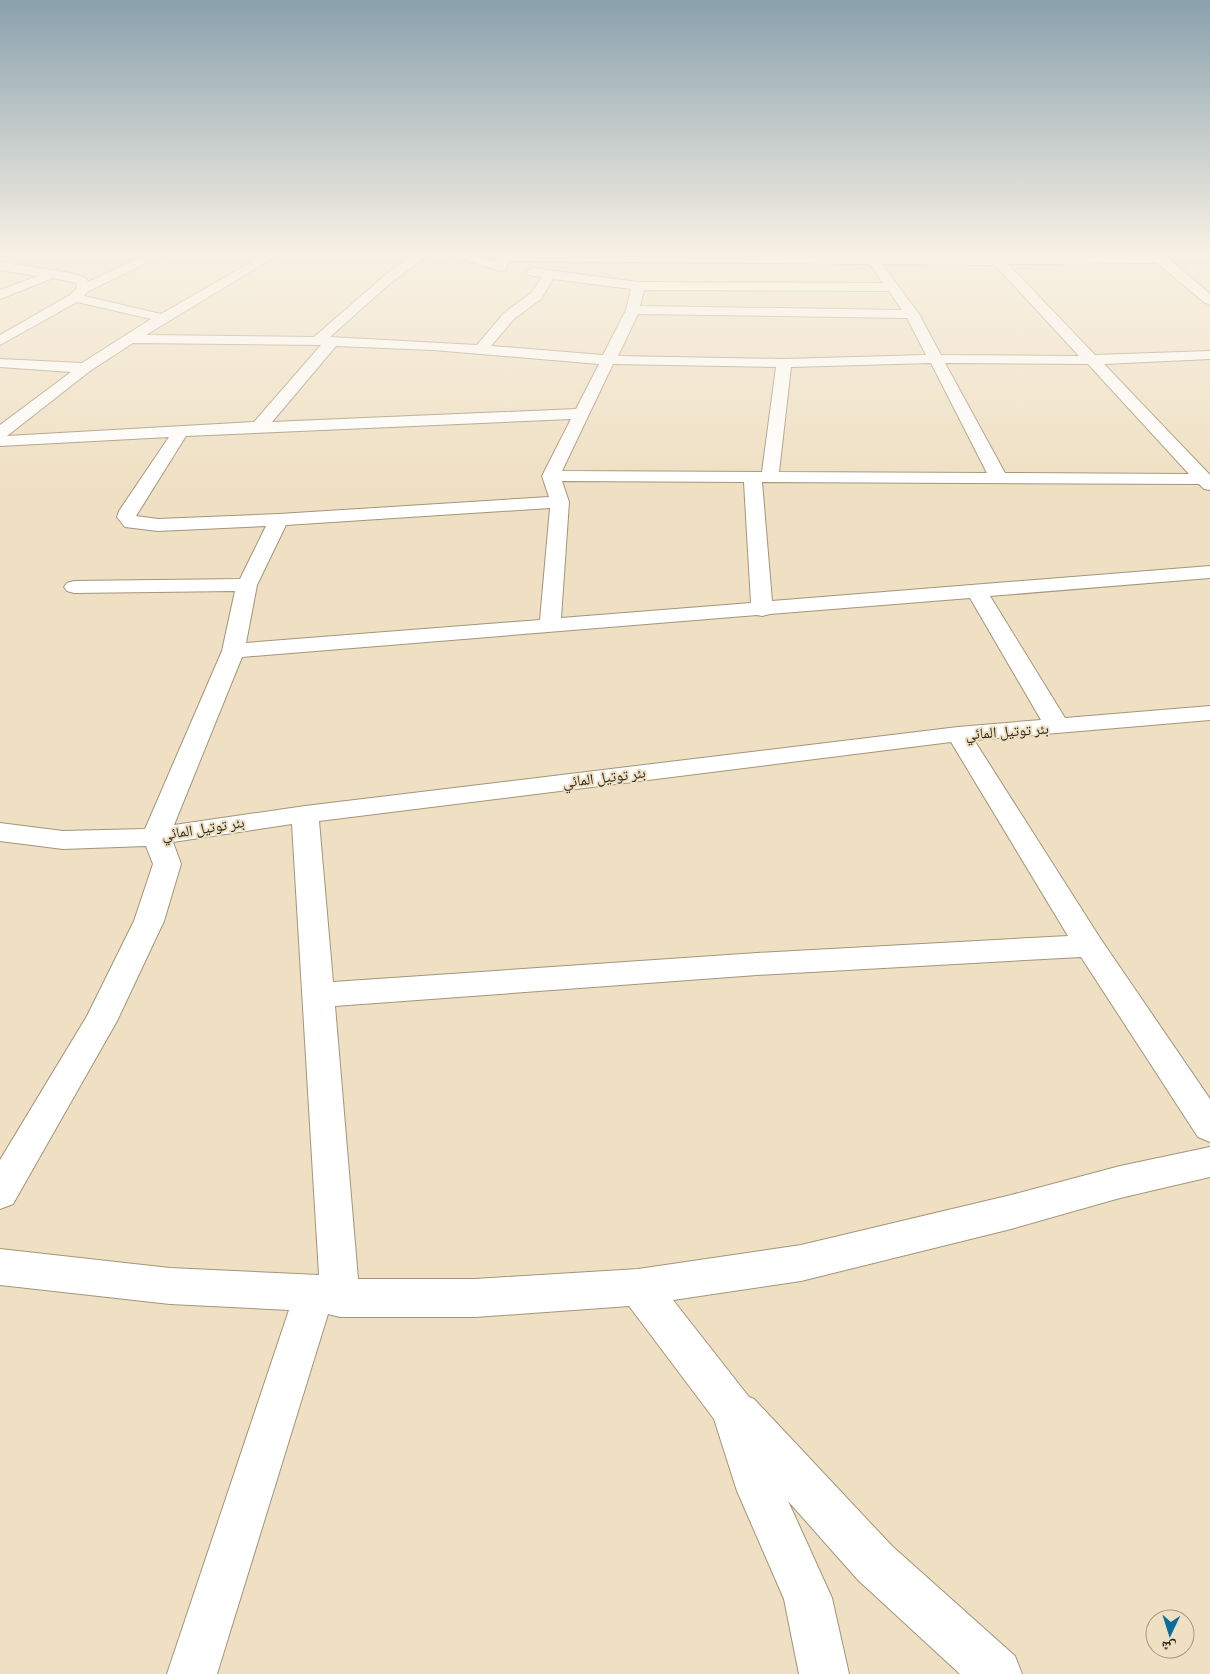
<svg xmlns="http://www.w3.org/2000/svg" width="1210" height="1674" font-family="'PT Sans Narrow','Noto Naskh Arabic',sans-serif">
<rect width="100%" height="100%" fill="#efe0c3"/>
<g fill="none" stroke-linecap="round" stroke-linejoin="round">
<defs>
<path id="minor" d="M151 253H166L87 292 84 296 161 314 267 253H281L146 335 314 337 391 270 416 253H430L387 286 330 337 477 345 504 313 531 293 542 277 528 275 526 272 532 268 638 282 883 283 870 264 508 261 505 270 501 271 450 255 448 253H466L496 262 498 253 864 256 862 253H874L877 256H1149L1147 253H1160L1166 256 1210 294V304L1205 303 1157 263 1008 264 1095 355 1210 351V359L1104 364 1210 475V490L1204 489 1199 484 762 482 772 601 1210 566V578L990 596 1065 718 1210 706V720L974 740 1100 938 1210 1099V1142L1198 1137 1081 957 757 975 335 1006 358 1279H475L638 1269 801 1245 1011 1195 1120 1166 1210 1147V1177L1120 1198 1011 1229 801 1281 673 1300 749 1397 754 1399 892 1546 1015 1656 1022 1674H960L858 1580 788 1501 832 1598 849 1674H799L784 1599 737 1491 714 1419 629 1306 475 1317H340L328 1314 217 1674H167L289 1310 170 1304 0 1285V1249L170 1268 319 1275 292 824 173 842 181 864 164 921 117 1021 13 1204 0 1209V1160L87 1016 134 921 153 864 146 846 63 849 0 841V823L63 831 145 829 222 651 235 591 74 593 67 591 64 587 67 583 74 581 240 579 266 526 158 531 125 527 117 517 119 511 169 437 0 446V425L71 372 0 367V359L82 363 151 319 77 302 0 345V335L70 295 77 288 76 283 53 278 0 299V290L38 276 0 270V262L71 273 86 278 88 282ZM882 264 995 265 1079 356 941 355 919 314ZM553 279 631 289 626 310 603 355 491 346 514 319 541 299ZM644 290 889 291 902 310 640 306ZM638 314 907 318 926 355 784 359 618 356ZM133 343 318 345H321L254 422 7 436 90 371ZM336 346 433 350 599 364 576 409 272 422ZM931 363 987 473 779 472 791 367ZM945 363 1088 364 1189 474 1005 473ZM613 364 776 367 762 472 562 471ZM571 419 542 476 549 497 279 514 158 519 136 516 186 436ZM562 481 744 482 751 603 561 618 569 502ZM550 508 540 620 246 643 257 585 286 525ZM970 598 1041 720 958 727 305 806 174 825 242 657 757 615 762 616 770 614ZM951 742 1068 936 757 953 333 982 319 821Z"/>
</defs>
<use href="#minor" stroke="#a29579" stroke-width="2"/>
<use href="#minor" fill="#fff" fill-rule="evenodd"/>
</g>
<linearGradient id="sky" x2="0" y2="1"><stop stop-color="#89a1ad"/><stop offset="0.52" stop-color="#f8f1e4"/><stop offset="1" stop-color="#f8f1e4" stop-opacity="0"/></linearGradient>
<rect width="1210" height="487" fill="url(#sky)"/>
<g text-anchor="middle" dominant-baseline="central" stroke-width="4" stroke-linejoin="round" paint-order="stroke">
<g font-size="15" fill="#2d281d" stroke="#efe0c3">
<text transform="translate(1007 731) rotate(-4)">بئر توتيل المائي</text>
<text transform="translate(604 777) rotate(-7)">بئر توتيل المائي</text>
<text transform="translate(203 828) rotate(-9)">بئر توتيل المائي</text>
</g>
</g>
<g transform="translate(1170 1634) rotate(184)"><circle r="24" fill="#efe0c3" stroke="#a19681"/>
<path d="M0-4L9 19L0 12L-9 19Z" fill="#096d9a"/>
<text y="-8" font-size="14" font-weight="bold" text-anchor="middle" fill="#2d281d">ش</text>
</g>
</svg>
